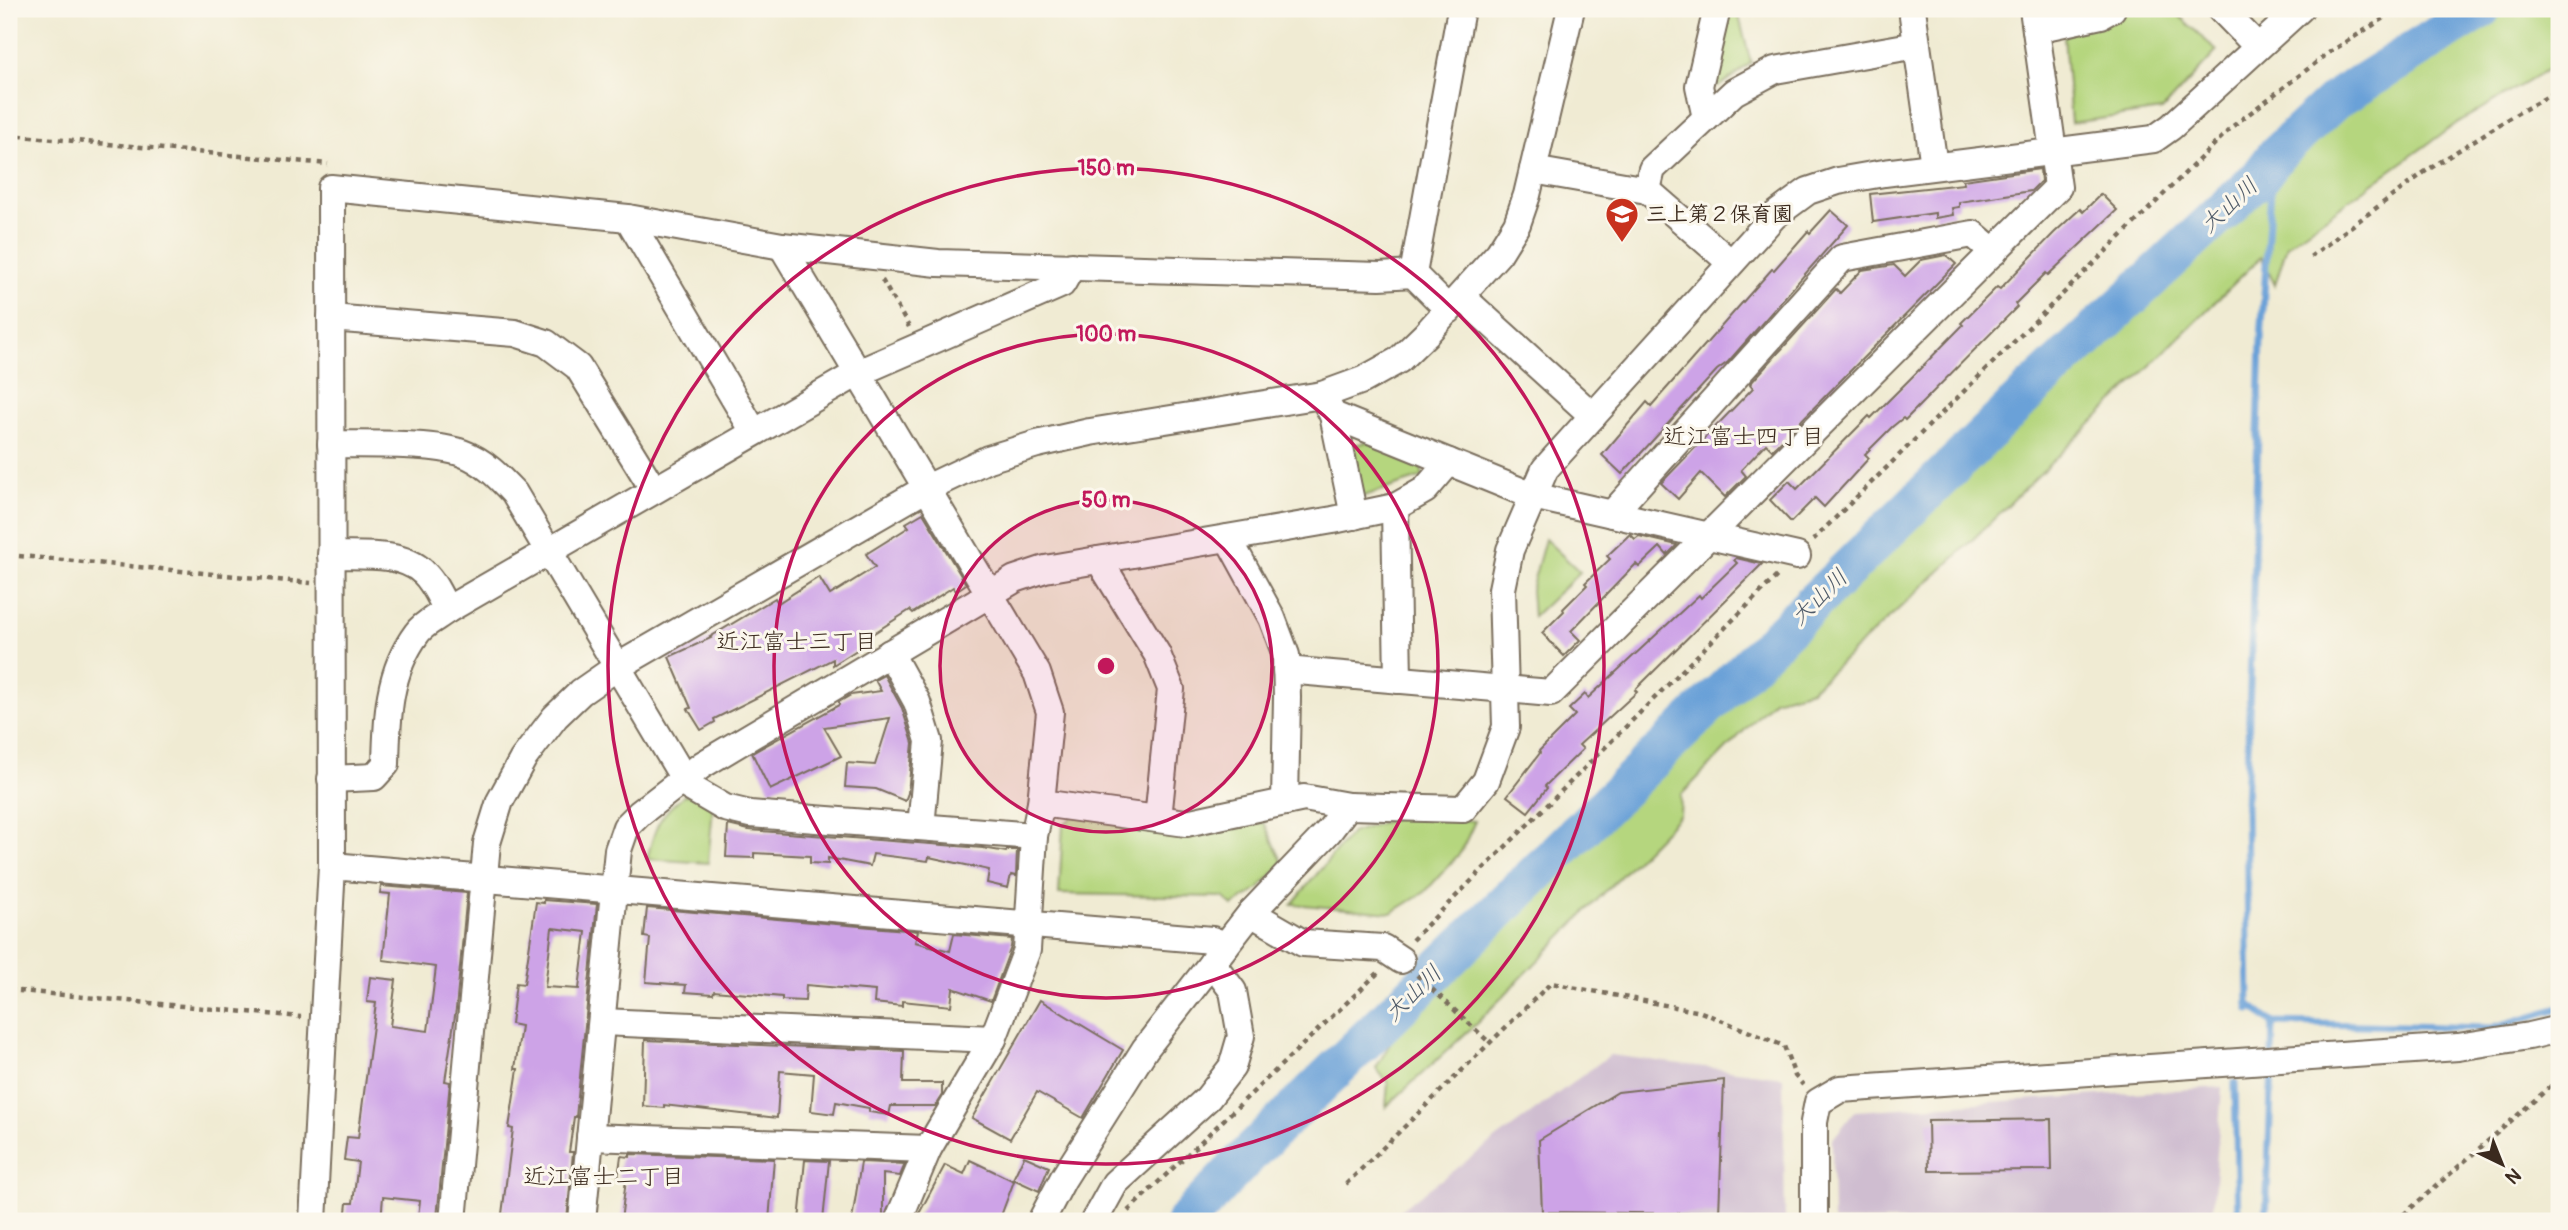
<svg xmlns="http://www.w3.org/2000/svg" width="2568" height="1230" font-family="Pangolin,'Klee One',sans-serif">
<rect width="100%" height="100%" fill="#fbf7ec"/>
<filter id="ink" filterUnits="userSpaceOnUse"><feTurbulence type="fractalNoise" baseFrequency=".0143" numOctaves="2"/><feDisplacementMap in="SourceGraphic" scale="14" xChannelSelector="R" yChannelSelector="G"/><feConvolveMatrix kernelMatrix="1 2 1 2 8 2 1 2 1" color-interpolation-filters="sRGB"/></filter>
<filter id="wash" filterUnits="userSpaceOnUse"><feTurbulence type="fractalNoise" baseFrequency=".00686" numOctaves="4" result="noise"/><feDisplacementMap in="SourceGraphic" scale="28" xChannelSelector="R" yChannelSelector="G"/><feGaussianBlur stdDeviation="1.57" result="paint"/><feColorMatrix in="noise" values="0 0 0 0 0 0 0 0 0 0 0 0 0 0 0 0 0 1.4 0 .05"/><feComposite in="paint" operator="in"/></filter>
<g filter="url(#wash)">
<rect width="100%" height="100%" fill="#f0ebd3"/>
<g fill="#cfbdd0">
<path d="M1610 1055 1783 1077 1785 1221H1385Z"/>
<path d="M2222 1087 2212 1221H1833L1832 1140 1855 1111Z"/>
</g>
<g fill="#b5d67e" stroke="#78804e" stroke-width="2">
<path d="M1725 9H1737L1751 63 1718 87 1712 82Z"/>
<path d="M2128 9H2172L2217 51 2162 110 2071 123 2064 36Z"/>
<path d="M2473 9H2559V63L2457 123 2287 245 2275 285 2261 257 1958 554 1811 690 1774 700 1681 795 1680 815 1479 1021 1386 1107 1388 1083 1376 1068 1439 959 2076 325 2249 164Z"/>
<path d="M1368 442 1420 463 1423 477 1361 497 1353 445Z"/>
<path d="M1545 539 1580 572 1533 617 1531 590Z"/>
<path d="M684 795 714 796 708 863 647 859C655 827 658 816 684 795Z"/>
<path d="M1078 812 1223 827 1264 822 1283 863 1260 888 1233 906 1223 897 1059 894 1063 825Z"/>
<path d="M1407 814 1475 821 1461 852 1425 892 1391 913 1292 904 1351 833Z"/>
</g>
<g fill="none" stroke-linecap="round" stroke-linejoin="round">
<g stroke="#6ba1d8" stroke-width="7">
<path d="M2249 1004 2273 1023 2491 1028 2559 1008"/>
<path d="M2249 1010 2246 808 2261 340 2273 159"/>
<path d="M2272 1054 2273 1023"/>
<path d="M2235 1083 2238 1221"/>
<path d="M2266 1221 2272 1066"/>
</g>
<path stroke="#6ba1d8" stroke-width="40" d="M1186 1221 1253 1150 2031 390 2259 178 2277 154 2335 100 2481 9"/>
</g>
<g id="blocks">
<g fill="#cda3e7" fill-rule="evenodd">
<path d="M2040 169 2041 181 2031 191 1959 202V207L1952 208 1953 215 1935 218V213L1873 222 1870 194 1964 184 1963 180Z"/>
<path d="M2101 194 2117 210 2048 275 2046 273 2015 304 2017 307 1905 420 1903 418 1892 427 1865 454 1869 458 1824 507 1815 498 1791 522 1770 500 1789 481 1797 489 1869 416 1871 418 1910 379 1963 325 1961 323 1997 287 2000 289 2054 233 2080 209 2083 212Z"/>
<path d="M1831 210 1848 225 1728 362 1717 370 1622 474 1602 455 1647 402 1651 406 1772 269 1774 270 1808 231 1810 233Z"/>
<path d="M1946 255 1956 264 1772 450 1766 444 1741 470 1746 476 1725 497 1701 473 1678 499 1661 483 1753 388 1750 384 1836 289 1840 293 1862 270 1894 265 1905 276 1921 260Z"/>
<path d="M923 513 966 584 956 591 953 587 913 613 910 610 860 642 863 646 833 665V659L714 719 715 722 701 730 688 709 691 708 669 657 711 638 710 637 775 598 778 603 819 577 830 595 875 567 866 554 909 527 906 523Z"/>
<path d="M1630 534 1635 539 1639 536 1677 545 1667 555 1660 547 1639 567 1636 564 1571 631 1580 640 1564 656 1542 633 1564 611 1563 609 1587 585 1585 583 1610 559 1607 556Z"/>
<path d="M1736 558 1762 564 1635 690 1637 692 1579 745 1583 749 1545 786 1547 788 1528 812 1507 796 1540 753 1539 751 1575 715 1569 709 1585 694 1588 698 1699 595 1701 598 1737 563 1734 560Z"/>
<path d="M884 675 902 708 913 743 908 793 905 801 876 789 845 787 847 763 875 765 890 718 824 727 841 756 770 790 752 753 839 705V702L851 695 881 691 875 680Z"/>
<path d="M728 825 749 830 983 848 1006 852 1007 850H1017L1016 876 1011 875 1008 888 987 883 989 870 929 857 928 861 873 854 870 866 828 858V864L810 863V856L754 853V858L726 857Z"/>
<path d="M381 886 467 893 456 1009 445 1081 450 1082 437 1218 418 1216 420 1201 383 1197 381 1220 345 1221 347 1203H353L358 1162 344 1160 347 1137 358 1138 376 1003 367 1002 370 977 396 980 390 1026 428 1031 436 967 383 960 390 894 380 893Z"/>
<path d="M544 900 597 904 576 1117H574L569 1152H573L567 1221H548L502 1214 513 1129 509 1128 518 1069H515L521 1026 511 1024 516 983 524 984 536 902 544 903ZM552 928 586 932 579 989 545 987Z"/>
<path d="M647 908 918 931 915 942 950 951 954 934 1012 939 1011 947 991 1001 953 988 951 1006 902 1001V1006L874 1003 875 991 806 985 805 1001 782 1000V997L714 991 713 994 685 992 686 985 646 982 650 938 644 937Z"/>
<path d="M1040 1000 1123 1050 1083 1118 1037 1092 1010 1139 972 1118Z"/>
<path d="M645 1040 904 1051 903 1083H942V1095L935 1106H891L889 1115 869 1112V1108L836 1102 834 1114 811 1111 814 1074 780 1071 777 1118 664 1105V1108L643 1106Z"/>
<path d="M1724 1080 1719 1214 1542 1212 1539 1140 1618 1092Z"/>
<path d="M2051 1119 2052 1170 1929 1171 1928 1121Z"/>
<path d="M630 1154 774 1159 769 1221H621L626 1179 618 1178 621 1156 630 1157Z"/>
<path d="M1024 1156 1049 1167 1039 1191 1013 1179Z"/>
<path d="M805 1160 829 1161 823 1221H799Z"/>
<path d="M970 1160 1014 1181 999 1221H915L945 1165 964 1174Z"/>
<path d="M861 1162 905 1164 900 1176 883 1174V1219L852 1220Z"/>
</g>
</g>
</g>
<g filter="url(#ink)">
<use href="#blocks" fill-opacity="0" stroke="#7a6e5d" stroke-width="2"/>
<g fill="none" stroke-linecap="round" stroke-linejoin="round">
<defs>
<g id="minor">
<path d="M1912 9 1934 166"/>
<path d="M2221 9 2258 47"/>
<path d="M2036 29 2101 15 2112 9"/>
<path d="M1706 118 1699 86 1717 9"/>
<path d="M1533 170 1647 190 1731 263"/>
<path d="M1647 190 1652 169 1734 92 1775 70 1917 45"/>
<path d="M628 218 754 432"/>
<path d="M782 246 1037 673 1050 712 1041 803 1034 836 1027 950 993 1039 928 1149 898 1221"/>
<path d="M1413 274 1461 9"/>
<path d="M1461 296 1593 416"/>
<path d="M331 318 515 333 546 343 578 367 654 490"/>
<path d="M1322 395 1333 415 1533 496 1797 556"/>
<path d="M1333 415 1354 516"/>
<path d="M331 444C366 445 431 442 462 453 484 461 499 477 514 493L689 787 725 808 750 814 1034 836"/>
<path d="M1395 507 1398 680"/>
<path d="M1612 514 1842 258 1973 234 1994 252"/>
<path d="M1228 538 1272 618 1286 655 1287 697 1285 802"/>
<path d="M331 555C359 556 401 551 423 572 434 582 440 597 447 610"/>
<path d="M1099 560 1157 654 1171 689 1158 819"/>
<path d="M890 653 917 702 929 741 921 827"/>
<path d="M1286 670 1551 693 2058 187 2033 9"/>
<path d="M331 779 374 777 386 764C387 717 388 672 417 633 423 624 438 617 447 610L858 373 1062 284 1072 266"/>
<path d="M1041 803 1186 823 1304 798 1348 806"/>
<path d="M332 866 1212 940 1226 945"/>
<path d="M1251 913 1303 943 1383 948 1401 960"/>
<path d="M602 1022 993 1039"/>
<path d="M590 1137 928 1149"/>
<path d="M313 1221 332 866 331 188 628 218 782 246 938 263 1380 276 1413 274 1449 310"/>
<path d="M453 1221 487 843 500 801 523 759 555 717 581 692 617 667 927 488 988 459 1037 444 1090 432 1322 395 1363 380 1399 360 1426 334 1499 253 1517 224 1527 195 1571 9"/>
<path d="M582 1221 618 850 626 827 640 813 702 765 1015 579 1045 569 1333 520 1395 507 1425 490 1449 462"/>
<path d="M1041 1221 1063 1179 1145 1049 1251 913 1329 831 1348 806 1463 809 1486 781 1506 727 1502 589 1510 550 1545 469 1774 216 1808 191 1838 181 1884 173 2154 139 2171 127 2300 9"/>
<path d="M1094 1221 1115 1183 1208 1098 1232 1067 1241 1036 1233 991 1212 963"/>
<path d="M1814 1221V1122L1818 1102 1840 1089 2458 1047 2529 1036 2559 1029"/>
</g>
</defs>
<use href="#minor" stroke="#7a6e5d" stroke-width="30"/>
<g stroke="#7a6e5d" stroke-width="4.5" stroke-dasharray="5 5" stroke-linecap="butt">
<path d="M9 135 328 164"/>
<path d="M2310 257 2426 171 2511 117 2559 90"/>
<path d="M882 280 909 327"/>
<path d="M1813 540 2233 126 2330 52 2399 9"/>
<path d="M9 555 311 583"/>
<path d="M1412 940 1777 576"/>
<path d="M1417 975 1490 1043"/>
<path d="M9 990 301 1017"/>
<path d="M1346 1184 1551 983 1701 1012 1784 1046 1795 1076 1803 1085"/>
<path d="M1128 1211 1380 971"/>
<path d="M2396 1221 2559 1079"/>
</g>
<use href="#minor" stroke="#fff" stroke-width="26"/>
</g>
</g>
<circle cx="1106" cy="666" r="166" fill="#c2185b" fill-opacity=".12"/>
<g fill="none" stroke="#c2185b" stroke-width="3.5">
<circle cx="1106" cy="666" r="166"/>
<circle cx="1106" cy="666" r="332"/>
<circle cx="1106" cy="666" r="498"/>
</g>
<defs>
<symbol id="school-pin" viewBox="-11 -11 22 30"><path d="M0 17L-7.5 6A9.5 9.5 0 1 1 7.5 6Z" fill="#c8321e" stroke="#fbf7ec"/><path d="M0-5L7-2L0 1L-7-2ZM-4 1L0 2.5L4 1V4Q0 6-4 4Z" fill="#fff"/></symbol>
</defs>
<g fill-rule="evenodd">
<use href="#school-pin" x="1603" y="195" width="38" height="52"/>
</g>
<g text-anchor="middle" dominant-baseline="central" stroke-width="6" stroke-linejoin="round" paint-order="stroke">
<g font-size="21" font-weight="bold" fill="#3b2a1e" stroke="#fbf7ec" text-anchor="start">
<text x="1646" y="214">三上第２保育園</text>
</g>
<g font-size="23" font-style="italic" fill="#4e5a68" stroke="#fbf7ec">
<text transform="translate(2229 205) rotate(-43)">大山川</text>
<text transform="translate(1819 597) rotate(-44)">大山川</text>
<text transform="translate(1413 993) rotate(-44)">大山川</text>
</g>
<g font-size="23" fill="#3b2a1e" stroke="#fbf7ec">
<text x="1744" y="436">近江富士四丁目</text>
<text x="797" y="641">近江富士三丁目</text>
<text x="604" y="1176">近江富士二丁目</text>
</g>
</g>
<circle cx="1106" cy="666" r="10" fill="#c2185b" stroke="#fbf7ec" stroke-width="3.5"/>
<g font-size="21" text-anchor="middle" font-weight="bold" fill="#c2185b" stroke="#fbf7ec" stroke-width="6" stroke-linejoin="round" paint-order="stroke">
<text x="1106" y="175">150 m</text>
<text x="1106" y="341">100 m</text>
<text x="1106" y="507">50 m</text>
</g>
<rect width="2568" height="1230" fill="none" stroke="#fbf7ec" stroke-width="35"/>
<g transform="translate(2502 1164) rotate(137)" stroke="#fbf7ec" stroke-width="5" paint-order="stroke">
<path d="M0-5L12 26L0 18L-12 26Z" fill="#3b2a1e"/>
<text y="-10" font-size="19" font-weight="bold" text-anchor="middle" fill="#3b2a1e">N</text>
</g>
</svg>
